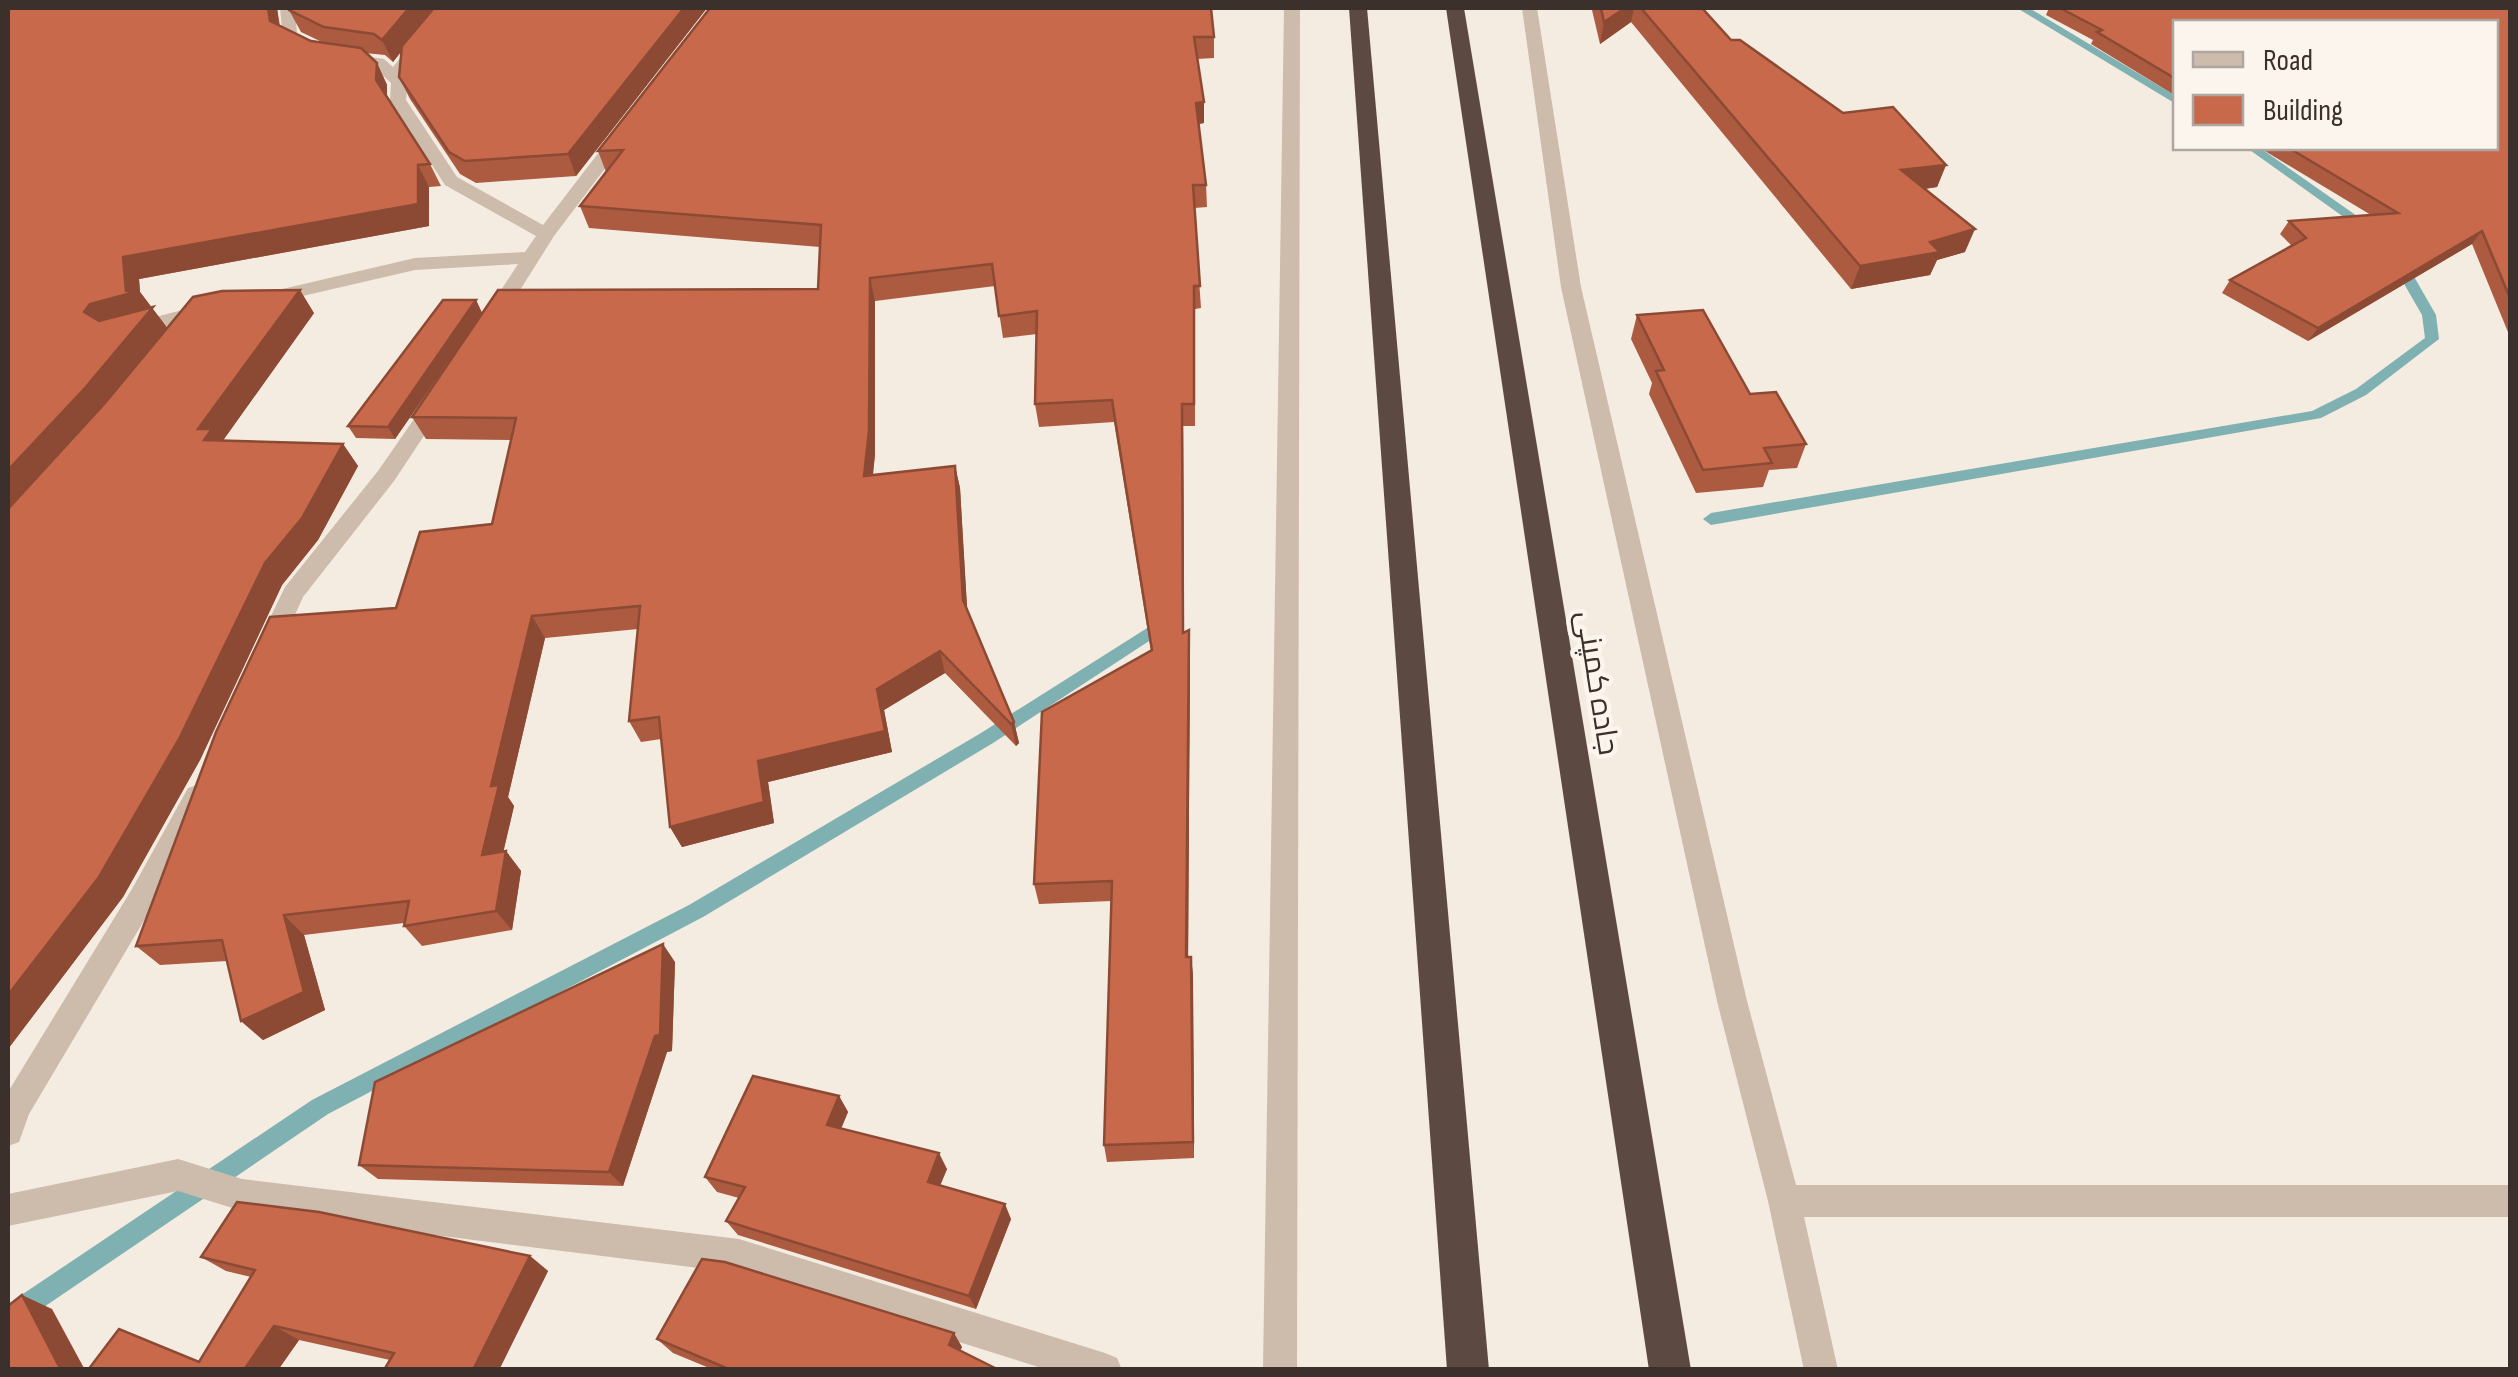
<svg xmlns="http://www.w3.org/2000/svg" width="2518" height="1377" font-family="'Sofia Sans Condensed',Cairo,sans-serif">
<rect width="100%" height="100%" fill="#f4ebe1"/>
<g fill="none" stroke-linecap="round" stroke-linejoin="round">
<g fill="#7fb0b2" fill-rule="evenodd">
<path d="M2017 8H2029L2176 96V104Z"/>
<path d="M2247 148H2260L2377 230 2371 234 2366 233Z"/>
<path d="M2398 257 2405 261 2436 315 2439 339 2366 395 2321 418 1711 525 1703 519 1711 513 2312 411 2356 389 2425 338 2422 315 2391 261Z"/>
<path d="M1163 618 1169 620 1171 624 1169 628 993 743 703 917 328 1114 16 1326 8 1330V1304L312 1100 689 905 981 733Z"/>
</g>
<g fill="#cdbbac" fill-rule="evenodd">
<path d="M280 8H295L297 34 334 52 384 59 393 67 440 8H455L409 66 406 100 457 177 543 225 616 130H628L631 134 554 236 500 322H486L483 318 518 264 415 270 268 304 261 302V294L415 258 525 252 536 236 445 185 390 100 391 83 373 66 324 59 283 39Z"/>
<path d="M1284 8H1300L1297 1370H1263Z"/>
<path d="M1522 8H1537L1581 287 1747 1001 1796 1185H2510V1217H1804L1838 1370H1804L1768 1201 1717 1001 1561 287Z"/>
<path d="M209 303 216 305V313L132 335 122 329 125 325Z"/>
<path d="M437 394 447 401 394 481 303 597 277 654H259L256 647 285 587 378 471 430 396Z"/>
<path d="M197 785 206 788 210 796 206 804 152 907 29 1114 19 1142 8 1146V1092L132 889 188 788Z"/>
<path d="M178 1159 242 1179 739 1239 1105 1353 1117 1358 1122 1370H1048L739 1273 242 1211 178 1191 8 1226V1194Z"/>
</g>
<g fill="#5c4a42" fill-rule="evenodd">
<path d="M1349 8H1367L1489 1370H1447Z"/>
<path d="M1446 8H1464L1691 1370H1649Z"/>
</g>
</g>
<g fill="#ac5a40">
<path d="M8 8H277L280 26 311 41 324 43 301 32 289 10 707 8 576 176 476 183 460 174 410 99 399 77 402 50 393 62 385 55 365 53 377 63 387 85V97L430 164 441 186 429 187V226L139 279 140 292 167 328 314 313 223 440 343 444 358 466 318 540 282 585 200 760 123 897 8 1049Z"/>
<path d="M710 8 1214 37V58L1197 59 1204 123 1199 124 1206 185 1207 207 1194 208 1201 308 1195 309V426H1183L1184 633 1190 652 1188 957H1191L1193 976 1194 1158 1107 1162 1104 1145 1111 901 1039 904 1034 884 1151 651 1114 422 1039 427 1035 404 1037 334 1003 338 995 286 875 301V454L873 475 955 466 960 488 967 611 1014 722 1019 743 1016 746 945 673 884 710 892 752 768 782 774 823 682 847 670 827 661 739 641 742 629 721 638 629 545 638 508 797 514 806 503 852 506 851 521 871 512 930 422 946 404 926V923L304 935 325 1010 263 1040 241 1021 227 961 160 965 136 946 396 608 492 524 511 440 426 439 412 417 818 289 820 247 589 228 580 206 606 172 598 151Z"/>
<path d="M1584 8H1702L1731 40 1843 113 1946 165 1937 187 1925 189 1965 252 1937 260 1930 275 1851 289 1631 22 1600 44 1592 10 1585 9Z"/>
<path d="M2049 8H2510V337L2472 244 2308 341 2222 293 2230 280 2292 246 2280 234 2289 221 2371 215 2260 148H2496L2176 22V96L2091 44 2093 40 2046 15Z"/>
<path d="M476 300 482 313 395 439 356 438 348 426Z"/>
<path d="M1637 315 1750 394 1806 444 1797 468 1769 470 1763 487 1696 493 1649 394 1652 383 1631 339Z"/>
<path d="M675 962 672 1051 667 1052 623 1186 378 1179 359 1165Z"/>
<path d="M839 1096 848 1112 841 1128 947 1169 940 1186 1011 1219 976 1309 738 1235 726 1221 739 1198 717 1192 705 1177Z"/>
<path d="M530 1256 548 1271 499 1370H384L390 1360 299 1340 278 1370H88L199 1362 251 1277 226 1271 201 1257Z"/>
<path d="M657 1339 962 1347 960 1350 999 1370H714L673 1353Z"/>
</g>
<g fill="#8c4a34">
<path d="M268 8H277L281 42 270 21Z"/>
<path d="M409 8H436L393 62 382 40Z"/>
<path d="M684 8H707L576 176 568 154Z"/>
<path d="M1625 8H1634L1631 22 1600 44 1604 22Z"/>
<path d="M377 63 387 85V102L376 80Z"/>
<path d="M1204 102V123L1197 124 1196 103Z"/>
<path d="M418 165 429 187V226L139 279 140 292 169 330 8 515V470L107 326 84 312 123 257Z"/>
<path d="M1946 165 1937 187 1892 193 1901 170Z"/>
<path d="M1975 229 1965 252 1937 260 1930 275 1851 289 1860 266 1930 242Z"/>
<path d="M2482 231 2472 244 2308 341 2318 328Z"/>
<path d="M870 278 875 301V454L870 499 864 476Z"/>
<path d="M300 290 314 313 222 442 221 462 198 429Z"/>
<path d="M476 300 482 313 395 439 388 427Z"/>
<path d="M1182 404 1183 426 1184 655 1183 633Z"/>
<path d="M343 444 358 466 318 540 282 585 200 760 123 897 8 1049V995L265 563Z"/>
<path d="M955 466 960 488 968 622 963 600Z"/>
<path d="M532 616 545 638 508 797 514 806 498 875 482 855 491 786Z"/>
<path d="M1189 630 1190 652 1188 976 1186 957Z"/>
<path d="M940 651 945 673 884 710 892 752 768 782 774 823 682 847 670 827 758 761Z"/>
<path d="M1014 722 1019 743 1016 746 1011 724Z"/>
<path d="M506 851 521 871 512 930 496 911Z"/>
<path d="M284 915 304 935 325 1010 263 1040 241 1021Z"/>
<path d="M663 944 675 962 672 1051 667 1052 623 1186 609 1172Z"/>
<path d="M1191 957 1193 976 1194 1158 1193 1142Z"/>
<path d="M839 1096 848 1112 836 1141 827 1125Z"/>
<path d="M939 1153 947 1169 935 1197 928 1182Z"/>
<path d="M1005 1204 1011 1219 976 1309 969 1296Z"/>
<path d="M530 1256 548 1271 499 1370H473Z"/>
<path d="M22 1295 52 1309 85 1370H61Z"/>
<path d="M274 1326 299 1340 278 1370H244Z"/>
<path d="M954 1333 962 1347 957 1358 949 1345Z"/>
</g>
<g fill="#c8694b" stroke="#8c4a34" stroke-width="2.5">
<path d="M8 8H268L270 21 311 41 361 48 377 63 376 80 430 164 418 165V204L123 257 126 291H139L90 304 84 312 99 321 153 307 85 388 8 470Z"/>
<path d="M289 8H409L382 40 374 34 324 27 289 10Z"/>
<path d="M434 8H684L568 154 465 161 449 152 399 77 402 46Z"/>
<path d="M710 8H1211L1214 37H1194L1204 102 1196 103 1206 185H1193L1200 286H1194V404H1182L1183 633 1189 630 1186 957H1191L1193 1142 1104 1145 1112 881 1034 884 1042 712 1152 650 1112 400 1035 404 1037 311 999 316 992 264 870 278 869 431 864 476 955 466 963 600 1014 722 1011 724 940 651 877 689 885 731 758 761 764 802 670 827 659 717 629 721 640 606 532 616 491 786 499 785 482 855 506 851 496 911 404 926 409 901 284 915 304 992 241 1021 222 940 136 946 216 732 270 617 396 608 420 532 492 524 516 418 412 417 498 290 818 289 821 225 580 206 623 150 598 151Z"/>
<path d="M1601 8H1625L1604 22Z"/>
<path d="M1641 8H1702L1731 40H1740L1843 113 1893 107 1946 165 1901 170 1975 229 1930 242 1940 252 1860 266Z"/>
<path d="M2060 8H2510V298L2482 231 2318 328 2230 280 2306 238 2289 221 2398 213 2289 148H2496V22H2176V79L2097 32 2102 30Z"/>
<path d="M300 290 198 429H212L204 440 343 444 302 518 265 563 179 739 99 877 8 995V509L105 403 193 297 222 291Z"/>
<path d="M443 300H476L388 427 348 426Z"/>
<path d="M1703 310 1750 394 1776 392 1806 444 1764 448 1772 463 1703 470 1656 371 1664 370 1637 315Z"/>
<path d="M663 944 660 1035 655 1036 609 1172 359 1165 375 1082Z"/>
<path d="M753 1076 839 1096 827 1125 939 1153 928 1182 1005 1204 969 1296 726 1221 745 1187 705 1177Z"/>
<path d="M237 1202 319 1212 530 1256 473 1370H384L394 1353 274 1326 244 1370H88L119 1329 199 1362 255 1270 201 1257Z"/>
<path d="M702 1259 725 1262 954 1333 949 1345 999 1370H731L657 1339Z"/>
<path d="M22 1295 61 1370H8V1306Z"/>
</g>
<g text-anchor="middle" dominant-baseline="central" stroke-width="9" stroke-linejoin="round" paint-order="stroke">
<g font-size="30" fill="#3b302b" stroke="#fbf5ee">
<text transform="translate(1597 683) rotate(81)">جاده کمپنی</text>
</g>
</g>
<rect width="2518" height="1377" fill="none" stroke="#3b302b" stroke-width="20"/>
<rect x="2173" y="20" width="325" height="130" fill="#fbf5ee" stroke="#aea6a0" stroke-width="2.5"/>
<rect x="2193" y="52" width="50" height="15" fill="#cdbbac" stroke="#aea6a0" stroke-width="2.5"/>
<text x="2263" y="70" font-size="30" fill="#3b302b">Road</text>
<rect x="2193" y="95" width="50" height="30" fill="#c8694b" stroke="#aea6a0" stroke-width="2.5"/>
<text x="2263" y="120" font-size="30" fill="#3b302b">Building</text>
</svg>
